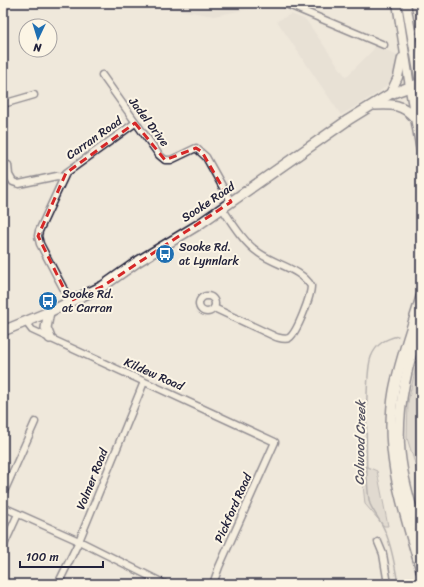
<svg xmlns="http://www.w3.org/2000/svg" width="424" height="587" font-family="Sriracha,sans-serif">
<rect width="100%" height="100%" fill="#efe8db"/>
<filter id="ink" filterUnits="userSpaceOnUse"><feTurbulence type="fractalNoise" baseFrequency=".025" numOctaves="2"/><feDisplacementMap in="SourceGraphic" scale="8" xChannelSelector="R" yChannelSelector="G"/><feConvolveMatrix kernelMatrix="1 2 1 2 8 2 1 2 1" color-interpolation-filters="sRGB"/></filter>
<g filter="url(#ink)">
<g fill="#e0d9cf">
<path d="M139 3H255L253 8 214 16Z"/>
<path d="M291 14 306 20 346 77 373 50 375 46 396 54 395 70 388 84 379 92 341 115 277 21Z"/>
</g>
<g fill="#d1cbc3" stroke="#7a767f">
<path d="M421 344V483L407 438 408 402Z"/>
<path d="M365 466 377 471 388 526H384L365 504 362 475Z"/>
</g>
<g fill="none" stroke-linecap="round" stroke-linejoin="round">
<path stroke="#716f79" stroke-width="1.5" d="M398 584C395 566 392 547 385 531 381 521 374 513 370 504 365 488 365 372 371 357 376 344 385 339 398 336"/>
<defs>
<g id="minor">
<path d="M284 3 384 45"/>
<path d="M102 75 159 155 165 160H171L196 148 206 157 231 202"/>
<path d="M3 104 34 95"/>
<path d="M8 165 9 175 13 182 19 184 57 176 63 177"/>
<circle cx="207" cy="304" r="8"/>
<path d="M70 301 40 244 38 236 39 231 66 173 135 123"/>
<path d="M214 308 276 337C280 338 285 340 289 338 297 333 311 296 311 286 301 269 276 265 259 253 244 243 232 223 222 208"/>
<path d="M26 322 32 330 275 442 219 567 213 584"/>
<path d="M3 494 35 422"/>
<path d="M3 507 79 541 165 584"/>
<path d="M378 542 383 554 388 584"/>
<path d="M3 547 18 514"/>
<path d="M58 584 79 541 144 382"/>
</g>
<g id="secondary">
<path d="M397 3 410 87"/>
<path d="M406 3 420 83"/>
<path d="M390 94 398 77 402 58"/>
</g>
<g id="primary">
<path d="M410 87 421 148"/>
<path d="M375 105C392 104 403 104 415 118"/>
<path d="M421 297C412 328 400 359 394 391 383 453 404 511 421 570"/>
<path d="M49 312 46 328 50 338"/>
<path d="M421 324C407 364 396 408 400 452 403 482 413 511 421 540"/>
<path d="M3 331 49 312 103 286 137 262 198 225 348 120 390 94 421 83"/>
</g>
</defs>
<use href="#minor" stroke="#22223b" stroke-width="9"/>
<use href="#secondary" stroke="#22223b" stroke-width="11"/>
<use href="#primary" stroke="#22223b" stroke-width="12"/>
<use href="#minor" stroke="#fcf5e5" stroke-width="6"/>
<use href="#secondary" stroke="#fcf5e5" stroke-width="8"/>
<use href="#primary" stroke="#fcf5e5" stroke-width="9"/>
</g>
</g>
<path d="M0 0H424V587H0ZM135 123 165 160 196 148 202 152 231 202 103 286 70 301 38 236 66 173Z" fill="#efe8db" fill-opacity=".55" fill-rule="evenodd"/>
<path fill="none" stroke="#d62828" stroke-width="3" stroke-dasharray="8 5" stroke-linejoin="round" d="M135 123 165 160 196 148 202 152 231 202 103 286 70 301 38 236 66 173Z"/>
<defs>
<symbol id="bus-disc" viewBox="-11 -11 22 22"><circle r="9.5" fill="#1f6fb2" stroke="#fcf5e5"/><path d="M-5-6H5V4H4V6H2V4H-2V6H-4V4H-5ZM-3.5-4V0h7V-4ZM-3.5 1.2v1.5H-2V1.2ZM2 1.2v1.5H3.5V1.2Z" fill="#fff"/></symbol>
</defs>
<g fill-rule="evenodd">
<use href="#bus-disc" x="154" y="243" width="22" height="22"/>
<use href="#bus-disc" x="37" y="290" width="22" height="22"/>
</g>
<g text-anchor="middle" dominant-baseline="central" stroke-width="4" stroke-linejoin="round" paint-order="stroke">
<g font-size="12" fill="#22223b" stroke="#fcf5e5">
<text transform="translate(149 122) rotate(53)">Jadel Drive</text>
<text transform="translate(94 138) rotate(-35)">Carran Road</text>
<text transform="translate(208 202) rotate(-34)">Sooke Road</text>
<text transform="translate(154 374) rotate(24)">Kildew Road</text>
<text transform="translate(92 479) rotate(-68)">Volmer Road</text>
<text transform="translate(233 508) rotate(-66)">Pickford Road</text>
</g>
<g font-size="12" fill="#22223b" stroke="#fcf5e5" text-anchor="start">
<text x="179" y="247">Sooke Rd.<tspan x="179" dy="14">at Lynnlark</tspan></text>
<text x="62" y="294">Sooke Rd.<tspan x="62" dy="14">at Carran</tspan></text>
</g>
<g font-size="13" font-style="italic" fill="#575564" stroke="#fcf5e5">
<text transform="translate(360 443) rotate(-89)">Colwood Creek</text>
</g>
</g>
<rect width="424" height="587" fill="none" stroke="#fcf5e5" stroke-width="16"/>
<rect x="8" y="8" width="408" height="571" fill="none" stroke="#22223b" stroke-width="1.5" filter="url(#ink)"/>
<g transform="translate(38 38) rotate(184)"><circle r="19" fill="#fcf5e5" stroke="#a5a1a1"/>
<path d="M0-3L7 15L0 10L-7 15Z" fill="#1f6fb2"/>
<text y="-6" font-size="11" font-weight="bold" text-anchor="middle" fill="#22223b">N</text>
</g>
<path d="M20 561v6h83v-6" fill="none" stroke="#22223b" stroke-width="2"/>
<text x="26" y="561" font-size="12" fill="#22223b" stroke="#fcf5e5" stroke-width="3" paint-order="stroke">100 m</text>
</svg>
